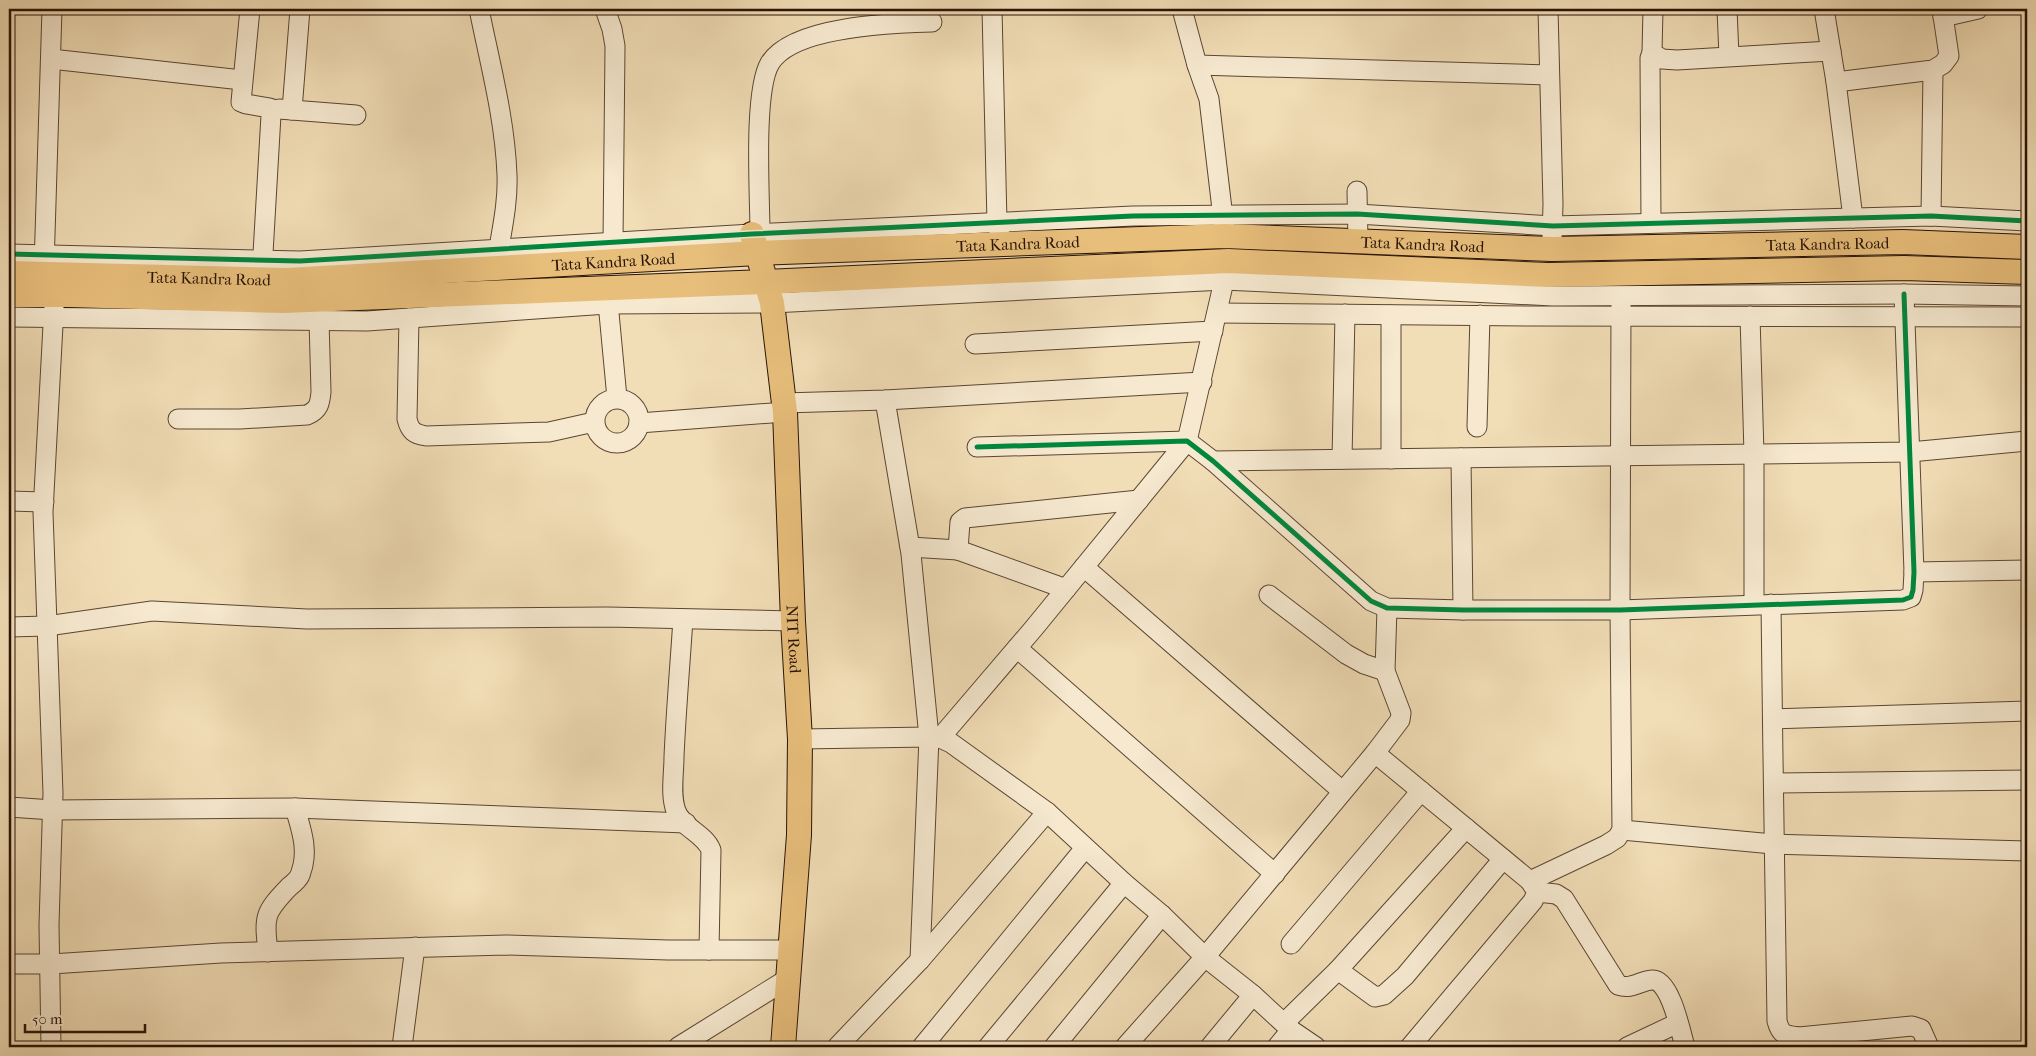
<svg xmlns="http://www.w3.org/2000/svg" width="2036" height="1056" font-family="'IM FELL French Canon',serif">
<rect width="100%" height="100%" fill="#f1ddb6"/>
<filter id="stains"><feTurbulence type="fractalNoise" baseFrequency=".004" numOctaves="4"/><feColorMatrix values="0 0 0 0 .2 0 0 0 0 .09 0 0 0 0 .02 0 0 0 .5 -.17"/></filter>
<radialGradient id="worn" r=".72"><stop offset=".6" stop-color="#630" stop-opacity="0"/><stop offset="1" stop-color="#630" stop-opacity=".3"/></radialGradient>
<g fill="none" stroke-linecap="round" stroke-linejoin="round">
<defs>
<g id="minor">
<path d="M250 9 241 102 246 104 270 108 271 115 262 271"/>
<path d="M479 9C490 64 505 119 507 175 508 200 503 224 499 248"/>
<path d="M605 9 612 29 615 46 613 241"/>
<path d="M992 9 997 223 1000 235"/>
<path d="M1182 9 1197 65 1209 99 1224 226"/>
<path d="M1548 9 1553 204 1552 238"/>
<path d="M1653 9 1652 53 1662 59 1677 60 1831 51"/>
<path d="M1727 9 1729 56"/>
<path d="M1824 9 1836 82 1853 218"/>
<path d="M1943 17 1978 9"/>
<path d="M51 59 242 80"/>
<path d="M1197 65 1549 75"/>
<path d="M1836 82 1933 70 1943 64 1949 56 1942 9"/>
<path d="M279 109 356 115"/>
<path d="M292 110 300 9"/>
<path d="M1357 191 1358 241"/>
<path d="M1931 216 1933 70"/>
<path d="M1651 223 1650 58 1652 53"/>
<path d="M760 233C760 196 753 92 770 63 793 26 892 23 932 22"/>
<path d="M9 254 300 261 752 234 1133 216 1357 214 1553 226 1931 216 2027 221"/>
<path d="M44 267 52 9"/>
<path d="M607 292 617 398"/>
<path d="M1217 313 1534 316 2027 317"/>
<path d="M1750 316 1754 454V604"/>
<path d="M9 317 367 321 607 304 772 303 1224 280 1553 296 1904 294 2027 296"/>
<path d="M409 318 407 419C410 431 414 434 426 436L549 432 594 422"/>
<path d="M975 344 1213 331"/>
<circle cx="617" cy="421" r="22"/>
<path d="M885 400 911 554 929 737 920 960"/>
<path d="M784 403 885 400 1202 382"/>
<path d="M178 419H240L307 415C319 410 320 403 321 392L319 320"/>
<path d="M639 423 785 412"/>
<path d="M1477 427 1480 315"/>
<path d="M977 447 1187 441 1213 461 1371 601 1387 608 1463 610H1620L1903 600 1911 597 1913 590 1914 572 1904 294"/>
<path d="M1461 458 1463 610"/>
<path d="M1342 459 1345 314"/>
<path d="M1391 459V315"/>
<path d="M1213 461 1910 452 2027 441"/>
<path d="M9 501 44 502"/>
<path d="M910 547 958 550 960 522 965 518 1139 500"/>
<path d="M958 550 1066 589"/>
<path d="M1084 567 1342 791"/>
<path d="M1914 572 2027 570"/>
<path d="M1269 595 1346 654 1364 664 1385 671"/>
<path d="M1771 604C1773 743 1774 882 1777 1021 1781 1036 1786 1035 1799 1037L1912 1026 1921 1029 1929 1047"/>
<path d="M683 619C680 665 676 711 674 757 674 774 670 795 676 811 682 828 704 833 711 850L709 950"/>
<path d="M9 627 47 626 152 611 307 619 607 617 793 621"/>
<path d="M1017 648 1275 874"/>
<path d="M1773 719 2027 711"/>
<path d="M940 738 1034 628 1187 441 1227 268"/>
<path d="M800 739 929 737 940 738 951 743 1047 812 1124 883 1162 915 1205 957 1253 995 1291 1030 1316 1047"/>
<path d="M1375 753 1530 881 1537 892 1533 901 1410 1047"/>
<path d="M1774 783 2027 780"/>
<path d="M9 807 53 810 295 808 686 823"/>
<path d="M1622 830 1773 844 2027 851"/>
<path d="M1530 881 1606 845 1617 838 1622 830 1620 610 1621 305"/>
<path d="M1537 892 1556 894 1564 899 1618 985C1632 990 1639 981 1652 980 1670 978 1681 1033 1685 1047"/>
<path d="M1291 944 1421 791"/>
<path d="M268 952C264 916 264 913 289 887 294 883 300 878 301 872 309 850 301 829 295 808"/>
<path d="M9 964H51L221 953 506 945 668 950H791"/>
<path d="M1338 970 1375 997 1384 995 1405 976 1503 859"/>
<path d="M1284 1023 1338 970 1466 828"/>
<path d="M51 1047 49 925 53 793 43 512 54 306"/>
<path d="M402 1047 415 947"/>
<path d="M678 1047 789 978"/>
<path d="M837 1047 920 960 1047 812"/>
<path d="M922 1047 1085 848"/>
<path d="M988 1047 1124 883"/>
<path d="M1054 1047 1162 915"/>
<path d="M1125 1047 1205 957 1375 753 1400 720 1401 713 1385 671 1387 608"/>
<path d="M1210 1047 1253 995"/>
<path d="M1277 1047 1291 1030"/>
<path d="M1627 1047 1678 1023"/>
</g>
<g id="major">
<path id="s1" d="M752 234 772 303 785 412 793 621 800 739 799 835 783 1047"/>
<path id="s2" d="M9 273 287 280 757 253 1225 236 1552 249 1903 242 2027 247"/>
<path d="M9 295H68L283 301 765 282 1228 261 1548 275 1904 268 2027 272"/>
</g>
</defs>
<use href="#minor" stroke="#5b4632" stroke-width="21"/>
<use href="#major" stroke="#291306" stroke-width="26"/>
<use href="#minor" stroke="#f6e9d0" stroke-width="19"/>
<use href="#major" stroke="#e8be7b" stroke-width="24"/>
<defs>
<g id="cycleway">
<path d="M9 254 300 261 752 234 1133 216 1357 214 1553 226 1931 216 2027 221"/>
<path d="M977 447 1187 441 1213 461 1371 601 1387 608 1463 610H1620L1903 600 1911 597 1913 590 1914 572 1904 294"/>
</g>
</defs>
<use href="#cycleway" stroke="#f6e9d0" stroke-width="8"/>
<use href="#cycleway" stroke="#00873e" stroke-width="5"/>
</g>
<g text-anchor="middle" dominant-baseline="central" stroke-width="4.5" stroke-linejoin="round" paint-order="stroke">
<g font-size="16" fill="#291306" stroke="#f6e9d0">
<text stroke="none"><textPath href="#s2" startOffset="1010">Tata Kandra Road</textPath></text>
<text stroke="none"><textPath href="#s2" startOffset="1415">Tata Kandra Road</textPath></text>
<text stroke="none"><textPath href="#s2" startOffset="1820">Tata Kandra Road</textPath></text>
<text stroke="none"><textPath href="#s2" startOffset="605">Tata Kandra Road</textPath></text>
<text stroke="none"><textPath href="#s2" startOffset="200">Tata Kandra Road</textPath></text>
<text stroke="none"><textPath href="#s1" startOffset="409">NIT Road</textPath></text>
</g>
</g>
<rect width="2036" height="1056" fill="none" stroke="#f1ddb6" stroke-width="30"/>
<rect x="10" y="10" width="2016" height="1036" fill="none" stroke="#291306" stroke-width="2.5"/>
<rect x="15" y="15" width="2006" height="1026" fill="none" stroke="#291306"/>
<path d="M25 1024v8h120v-8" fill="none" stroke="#291306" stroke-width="2.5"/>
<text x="32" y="1024" font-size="15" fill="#291306" stroke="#f6e9d0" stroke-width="4" paint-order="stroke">50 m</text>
<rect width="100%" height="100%" filter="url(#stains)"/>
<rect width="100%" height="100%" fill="url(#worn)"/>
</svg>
